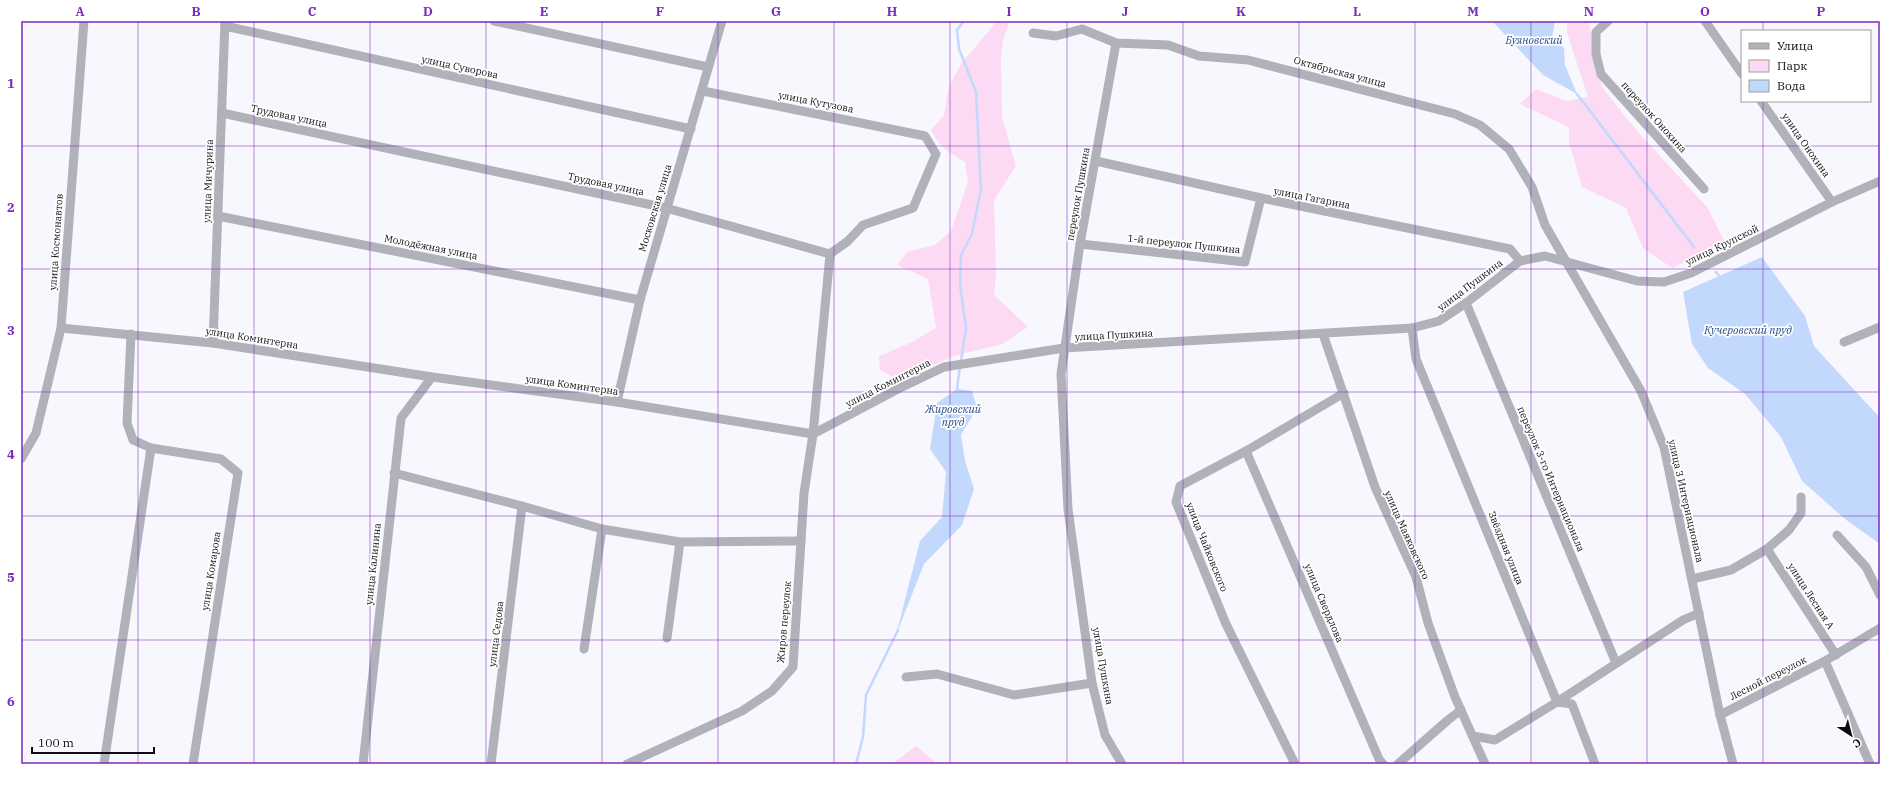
<svg xmlns="http://www.w3.org/2000/svg" width="1901" height="785" font-family="'IBM Plex Serif',serif">
<rect width="100%" height="100%" fill="#f9f7fe"/>
<g fill="#fcdaf3">
<path d="M997 21H1010L1003 40 1001 58 1002 117 1016 166 994 200 996 277 994 295 1028 327 1002 344 953 356 926 369 895 378 880 370 879 356 910 343 936 328 928 279 897 265 907 252 935 245 951 231 968 182 965 162C950 153 938 146 931 130L944 115 949 86 961 64Z"/>
<path d="M1567 21H1593L1589 24 1602 87 1638 132 1708 208 1725 243 1672 268 1643 248 1626 208 1582 187 1569 142V127L1520 104 1536 89 1567 101 1588 97 1567 33Z"/>
<path d="M916 746 938 764H892Z"/>
</g>
<g fill="#c2d8fc">
<path d="M1492 21H1555L1552 38 1564 48 1565 65 1577 94 1543 75Z"/>
<path d="M1762 257 1805 316 1814 346 1880 418V544L1845 519 1802 481 1781 437 1745 394 1708 368 1692 344 1683 292Z"/>
<path d="M957 389 972 391 977 408 961 435 965 461 974 489 962 525 924 564 896 635 920 541 942 517 946 472 930 449 937 403Z"/>
</g>
<g fill="none" stroke-linecap="round" stroke-linejoin="round">
<g stroke="#c2d8fc" stroke-width="2.5">
<path d="M1577 94 1694 247"/>
<path d="M1716 272 1719 276"/>
<path d="M961 361 966 328 960 284 961 255 972 234 981 189 976 92 959 49 957 30 964 21"/>
<path d="M957 389 960 366"/>
<path d="M856 764 863 737 866 695 898 630"/>
</g>
<g stroke="#b1b2b9" stroke-width="9">
<path d="M494 21 708 67"/>
<path d="M1608 21 1596 32V54L1601 74 1704 189"/>
<path d="M1705 21 1742 74"/>
<path d="M225 26 691 129"/>
<path d="M1033 33 1056 36 1082 29 1116 43 1168 45 1199 56 1248 60 1455 114 1480 125 1509 149 1532 187 1545 225 1641 391 1664 447 1720 715 1733 764"/>
<path d="M1116 43 1080 244 1061 374 1068 509 1092 683 1105 735 1122 764"/>
<path d="M703 91 925 136 936 154 913 208 863 225 848 241 830 254"/>
<path d="M1761 101 1832 202"/>
<path d="M222 113 666 208 830 254"/>
<path d="M1096 161 1261 198 1510 249 1520 261"/>
<path d="M218 216 640 300"/>
<path d="M1080 244 1245 262 1261 198"/>
<path d="M1466 303 1616 663"/>
<path d="M61 328 213 343 432 377 617 402 813 434 898 389 944 367 1064 348 1412 328 1439 321 1466 303 1520 261 1545 256 1637 281 1664 282 1691 273 1832 202 1880 181"/>
<path d="M1412 328 1416 359 1557 702 1572 704 1595 764"/>
<path d="M131 334 127 423 133 440 151 448 221 459 238 473 193 764"/>
<path d="M1323 334 1375 487 1416 577 1428 623 1455 697 1485 764"/>
<path d="M1844 342 1880 327"/>
<path d="M213 343 225 21"/>
<path d="M617 402 640 300 722 21"/>
<path d="M1246 451 1379 759 1383 764"/>
<path d="M21 459 36 433 61 328 84 21"/>
<path d="M394 473 522 506 602 529 680 542 801 541"/>
<path d="M1837 535 1866 567 1880 595"/>
<path d="M1767 549 1836 655"/>
<path d="M1692 579 1731 570 1767 549 1789 530 1801 513V497"/>
<path d="M667 638 680 542"/>
<path d="M584 649 602 529"/>
<path d="M1825 661 1870 764"/>
<path d="M906 677 937 674 1014 695 1092 683"/>
<path d="M1720 715 1825 661 1880 628"/>
<path d="M1473 736 1495 740 1557 702 1683 620 1699 613"/>
<path d="M104 764 151 448"/>
<path d="M363 764 401 418 432 377"/>
<path d="M491 764 522 506"/>
<path d="M627 764 742 711 772 691 793 667 804 493 813 434 830 254"/>
<path d="M1295 764 1226 624 1176 502 1180 486 1246 451 1344 393"/>
<path d="M1398 764 1448 720 1461 710"/>
</g>
</g>
<path fill="none" stroke="#7b2cbf" stroke-width="1" stroke-opacity="0.55" d="M138 21V764M254 21V764M370 21V764M486 21V764M602 21V764M718 21V764M834 21V764M950 21V764M1067 21V764M1183 21V764M1299 21V764M1415 21V764M1531 21V764M1647 21V764M1763 21V31M1763 101V764M21 146H1880M21 269H1880M21 392H1880M21 516H1880M21 640H1880"/>
<g text-anchor="middle" dominant-baseline="central" stroke-width="3.5" stroke-linejoin="round" paint-order="stroke">
<g font-size="10" fill="#0e0c11" stroke="#fff">
<text transform="translate(460 67) rotate(12)">улица Суворова</text>
<text transform="translate(1340 72) rotate(15)">Октябрьская улица</text>
<text transform="translate(816 102) rotate(11)">улица Кутузова</text>
<text transform="translate(289 116) rotate(12)">Трудовая улица</text>
<text transform="translate(1654 117) rotate(48)">переулок Онохина</text>
<text transform="translate(1806 145) rotate(55)">улица Онохина</text>
<text transform="translate(208 181) rotate(-88)">улица Мичурина</text>
<text transform="translate(606 184) rotate(12)">Трудовая улица</text>
<text transform="translate(1078 194) rotate(-80)">переулок Пушкина</text>
<text transform="translate(1312 198) rotate(11)">улица Гагарина</text>
<text transform="translate(655 208) rotate(-73)">Московская улица</text>
<text transform="translate(56 242) rotate(-86)">улица Космонавтов</text>
<text transform="translate(1184 244) rotate(6)">1-й переулок Пушкина</text>
<text transform="translate(1722 245) rotate(-26)">улица Крупской</text>
<text transform="translate(431 247) rotate(11)">Молодёжная улица</text>
<text transform="translate(1470 285) rotate(-37)">улица Пушкина</text>
<text transform="translate(1114 335) rotate(-3)">улица Пушкина</text>
<text transform="translate(252 338) rotate(9)">улица Коминтерна</text>
<text transform="translate(888 383) rotate(-27)">улица Коминтерна</text>
<text transform="translate(572 385) rotate(8)">улица Коминтерна</text>
<text transform="translate(1551 479) rotate(67)">переулок 3-го Интернационала</text>
<text transform="translate(1686 501) rotate(77)">улица 3 Интернационала</text>
<text transform="translate(1407 535) rotate(66)">улица Маяковского</text>
<text transform="translate(1207 547) rotate(68)">улица Чайковского</text>
<text transform="translate(1506 548) rotate(68)">Звёздная улица</text>
<text transform="translate(373 564) rotate(-84)">улица Калинина</text>
<text transform="translate(211 571) rotate(-81)">улица Комарова</text>
<text transform="translate(1811 596) rotate(57)">улица Лесная А</text>
<text transform="translate(1324 603) rotate(67)">улица Свердлова</text>
<text transform="translate(784 622) rotate(-85)">Жиров переулок</text>
<text transform="translate(496 634) rotate(-83)">улица Седова</text>
<text transform="translate(1103 666) rotate(80)">улица Пушкина</text>
<text transform="translate(1768 678) rotate(-27)">Лесной переулок</text>
</g>
<g font-size="11" font-style="italic" fill="#254c90" stroke="#fff">
<text x="1534" y="40">Буяновский</text>
<text x="1748" y="330">Кучеровский пруд</text>
<text x="953" y="409">Жировский<tspan x="953" dy="13">пруд</tspan></text>
</g>
</g>
<rect width="1901" height="785" fill="none" stroke="#ffffff" stroke-width="44"/>
<rect x="1741" y="30" width="130" height="72" fill="#ffffff" stroke="#9f9ea0"/>
<rect x="1749" y="43" width="20" height="6" fill="#b1b2b9" stroke="#9f9ea0"/>
<text x="1777" y="50" font-size="12" fill="#0e0c11">Улица</text>
<rect x="1749" y="60" width="20" height="12" fill="#fcdaf3" stroke="#9f9ea0"/>
<text x="1777" y="70" font-size="12" fill="#0e0c11">Парк</text>
<rect x="1749" y="80" width="20" height="12" fill="#c2d8fc" stroke="#9f9ea0"/>
<text x="1777" y="90" font-size="12" fill="#0e0c11">Вода</text>
<g transform="translate(1851 735) rotate(144)" stroke="#ffffff" stroke-width="3" paint-order="stroke">
<path d="M0-3L7 15L0 10L-7 15Z" fill="#0e0c11"/>
<text y="-6" font-size="11" font-weight="bold" text-anchor="middle" fill="#0e0c11">С</text>
</g>
<path d="M32 747v6h122v-6" fill="none" stroke="#0e0c11" stroke-width="2"/>
<text x="38" y="747" font-size="12" fill="#0e0c11" stroke="#ffffff" stroke-width="3" paint-order="stroke">100 m</text>
<rect x="22" y="22" width="1857" height="741" fill="none" stroke="#7b2cbf" stroke-width="1.5"/>
<g font-size="13" text-anchor="middle" font-weight="bold" fill="#7b2cbf">
<text x="80" y="16">A</text>
<text x="196" y="16">B</text>
<text x="312" y="16">C</text>
<text x="428" y="16">D</text>
<text x="544" y="16">E</text>
<text x="660" y="16">F</text>
<text x="776" y="16">G</text>
<text x="892" y="16">H</text>
<text x="1009" y="16">I</text>
<text x="1125" y="16">J</text>
<text x="1241" y="16">K</text>
<text x="1357" y="16">L</text>
<text x="1473" y="16">M</text>
<text x="1589" y="16">N</text>
<text x="1705" y="16">O</text>
<text x="1821" y="16">P</text>
<text x="11" y="88">1</text>
<text x="11" y="212">2</text>
<text x="11" y="335">3</text>
<text x="11" y="459">4</text>
<text x="11" y="582">5</text>
<text x="11" y="706">6</text>
</g>
</svg>
